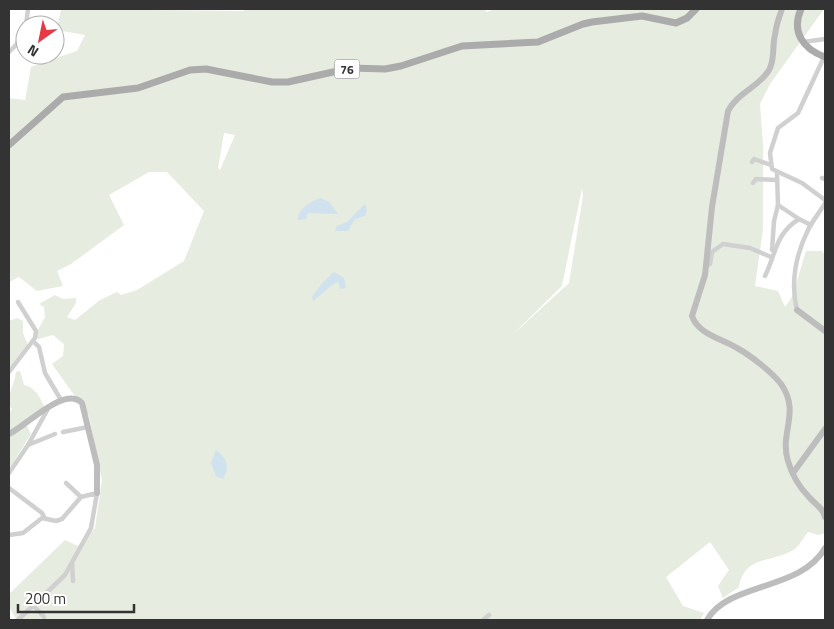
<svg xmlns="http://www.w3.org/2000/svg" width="834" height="629" font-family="'Titillium Web',sans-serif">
<rect width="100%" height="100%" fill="#fff"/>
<g fill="#e6ecdf" fill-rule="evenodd">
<path d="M61 9 244 11 246 9H484L487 12 495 9H824L770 84 760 104 763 144V230L755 286 778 291 785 307 792 297 806 251H822L825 255V533L819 535 808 532C804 537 800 544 796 548 775 564 745 553 739 587L723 598 718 586 729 570 710 542 666 577 683 606 704 613 700 620H17L9 607V594L65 540 78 546 95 528 102 480 89 416 52 364 63 356 64 344 53 335 38 339 35 335 45 317 44 307 39 304 55 295 63 299 76 298V303L67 317 75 320 100 300 117 292 121 295 137 290 184 261 204 211 167 172H149L109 195 124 225 71 264 57 271 63 286 37 291 19 277 9 282V98L25 100 31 67 77 51 85 35 57 30ZM224 133 235 135 220 170 218 168ZM582 188 583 196 569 283 509 338 562 286Z"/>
<path d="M17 318 23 321V333L28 346 9 370V321Z"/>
<path d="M20 371 24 385C35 387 39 396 44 406L26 424 31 434 9 469V414L12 409 9 405C9 389 14 386 16 372Z"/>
</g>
<g fill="#cfe2ee">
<path d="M321 198 329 202 338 214 308 213 306 219 298 220C297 210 312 200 321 198Z"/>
<path d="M365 204 367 210 365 216 355 219 348 231H335L337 226 347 222Z"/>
<path d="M334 272 344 278 346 288 340 289 339 283 336 282 313 301 312 297 323 282Z"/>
<path d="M216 450C227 459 230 466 223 479L216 476 211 463Z"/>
</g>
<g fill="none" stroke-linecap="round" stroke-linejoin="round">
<g stroke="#d0d0d0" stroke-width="4.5">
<path d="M26 25 28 9"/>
<path d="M803 42 825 39"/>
<path d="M9 52 16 45 25 28"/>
<path d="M824 57 798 113 778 128 770 153 772 169 802 183 825 200"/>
<path d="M752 162 754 159 771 165"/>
<path d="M822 178 825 179"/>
<path d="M753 183 756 179 777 180"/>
<path d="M778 205 799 219"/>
<path d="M772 250 774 221 778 205 777 173"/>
<path d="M706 266 710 264 712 252 723 244 750 248 771 257"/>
<path d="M765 276C776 254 775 234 799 219L811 225"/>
<path d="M797 310C790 283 796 254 808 230 813 220 820 212 825 203"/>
<path d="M33 341 39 347 45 373 61 400"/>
<path d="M9 372 35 338 36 331 18 302"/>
<path d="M49 407 28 445 55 434"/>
<path d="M63 432 88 427"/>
<path d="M9 473 28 445"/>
<path d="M66 483 81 497"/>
<path d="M9 488 42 513 44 517"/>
<path d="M9 535 23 533 42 518 56 521 62 519 81 497 97 493 91 528 65 575 18 620"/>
<path d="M72 563 73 581"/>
<path d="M33 605 44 617"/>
<path d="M483 620 489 615"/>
</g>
<g stroke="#bdbdbd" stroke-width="6">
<path d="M782 9C779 17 776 26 775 35 772 47 775 60 769 70 759 87 737 93 728 111L712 207 705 275 692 316C698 334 722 339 737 348 750 355 773 373 781 384 801 412 779 433 788 461 792 475 799 487 809 497 815 504 823 508 825 517"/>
<path d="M797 310 825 331"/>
<path d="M9 434C26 426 65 385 82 403L97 465V493"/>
<path d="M793 473 825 429"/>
<path d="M707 620C728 582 801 591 825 548"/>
</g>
<g stroke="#ababab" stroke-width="7">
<path d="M801 9C791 32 803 49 825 57"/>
<path d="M9 145 63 97 138 88 190 70 206 69 272 82H288L351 68 385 69 401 66 462 46 538 42 583 24 592 22 642 16 676 23 687 18 696 9"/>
</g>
</g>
<g text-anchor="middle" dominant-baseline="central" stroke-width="5" stroke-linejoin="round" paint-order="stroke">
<rect fill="#fff" stroke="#707070" stroke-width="1" x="334.5" y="59.5" width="25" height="19" rx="4"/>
<g font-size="12" font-weight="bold" fill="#333">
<text x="347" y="69">76</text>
</g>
</g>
<rect width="834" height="629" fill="none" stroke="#333333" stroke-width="20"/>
<g transform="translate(40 40) rotate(213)"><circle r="24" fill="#ffffff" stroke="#adadad"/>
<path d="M0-4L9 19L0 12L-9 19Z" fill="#e63946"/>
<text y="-8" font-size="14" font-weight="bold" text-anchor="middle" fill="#333333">N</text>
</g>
<path d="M18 604v8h116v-8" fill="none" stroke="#333333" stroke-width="2.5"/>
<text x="25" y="604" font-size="15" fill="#333333" stroke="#ffffff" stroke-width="4" paint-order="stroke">200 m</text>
</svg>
